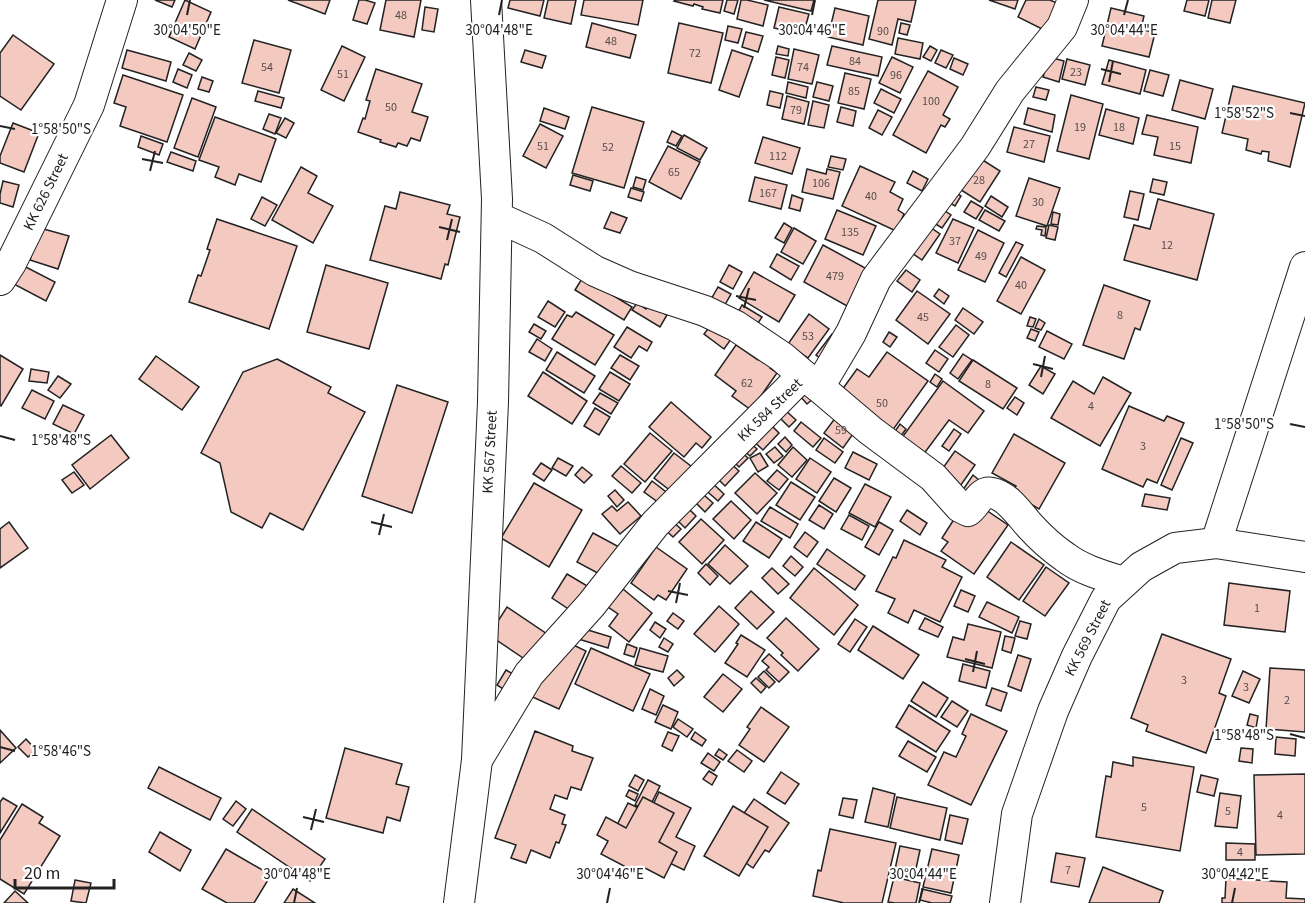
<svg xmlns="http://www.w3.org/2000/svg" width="1305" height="903" font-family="'Source Sans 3',sans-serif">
<rect width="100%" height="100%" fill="#fff"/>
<g fill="#f3c9c0" stroke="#222" stroke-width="1.5">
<path d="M155 0H175L172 7Z"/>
<path d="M185 0 211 12 195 49 169 37Z"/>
<path d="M288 0H330L325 14Z"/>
<path d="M359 0H365L375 3 367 24 353 20Z"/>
<path d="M386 0H421L414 37 380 30Z"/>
<path d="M510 0H544L540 16 508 8Z"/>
<path d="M548 0H576L571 24 544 18Z"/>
<path d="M584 0H643L638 25 581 15Z"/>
<path d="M675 0H723L720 13 702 9 703 7 694 4 693 6 674 1Z"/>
<path d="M727 0H738L734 14 724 11Z"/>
<path d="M741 0H747L768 5 763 26 737 19Z"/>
<path d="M764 0H814L811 11Z"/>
<path d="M878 0H916L911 22 898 19 892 45 869 39Z"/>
<path d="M989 0H1018L1015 9Z"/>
<path d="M1026 0H1050L1059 4 1046 31 1018 17Z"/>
<path d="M1187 0H1209L1205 16 1184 11Z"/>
<path d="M1212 0H1236L1230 23 1208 18Z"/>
<path d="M425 7 438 9 434 32 422 30Z"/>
<path d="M779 7 809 14 803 35 774 28Z"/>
<path d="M835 8 869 16 863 45 828 37Z"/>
<path d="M1111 8 1144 16 1141 29 1155 33 1149 57 1102 46Z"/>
<path d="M592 23 636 35 630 58 586 47Z"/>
<path d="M679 23 723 33 711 83 668 73Z"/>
<path d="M901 23 910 25 907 35 899 33Z"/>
<path d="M728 26 742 29 738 43 725 40Z"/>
<path d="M746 32 763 36 758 52 742 47Z"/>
<path d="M13 35 54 64 21 110 0 96V53Z"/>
<path d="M898 38 923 43 920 59 895 54Z"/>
<path d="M254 40 291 50 279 93 242 83Z"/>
<path d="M342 46 365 57 344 101 321 90Z"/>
<path d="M778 46 789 49 788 56 776 54Z"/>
<path d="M832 46 882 57 878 76 827 65Z"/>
<path d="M930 46 937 50 931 61 923 57Z"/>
<path d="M794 49 819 55 812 84 788 79Z"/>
<path d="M127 50 171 62 166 81 122 68Z"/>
<path d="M525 50 546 56 542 68 521 62Z"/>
<path d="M732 50 753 57 739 97 719 90Z"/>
<path d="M941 50 953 55 946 68 935 63Z"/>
<path d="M189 53 202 60 196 71 183 65Z"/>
<path d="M776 57 789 60 785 78 772 75Z"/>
<path d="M892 57 913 67 900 93 879 83Z"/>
<path d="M1049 57 1064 61 1059 82 1043 77Z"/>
<path d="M954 58 968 64 963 75 950 69Z"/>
<path d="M1067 59 1090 65 1085 85 1062 79Z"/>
<path d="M1109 60 1146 70 1140 94 1102 84Z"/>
<path d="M178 69 192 75 187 88 173 82Z"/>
<path d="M376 69 422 84 412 112 428 117 420 141 411 138 407 146 398 143 396 147 380 142 381 140 358 132 363 118 365 119 370 101 366 100Z"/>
<path d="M1150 70 1169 75 1163 96 1144 91Z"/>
<path d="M928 71 958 87 943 115 950 119 945 127 941 125 926 153 893 135Z"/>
<path d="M845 73 871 79 864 109 838 103Z"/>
<path d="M123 75 183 95 167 142 120 126 126 107 114 103Z"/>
<path d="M202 77 213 81 209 92 198 89Z"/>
<path d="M1180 80 1213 89 1205 119 1172 110Z"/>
<path d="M788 82 808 87 806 98 786 93Z"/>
<path d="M817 82 833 86 829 101 813 97Z"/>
<path d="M1233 86 1305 103 1290 167 1268 161 1269 152 1262 151 1261 154 1246 150 1248 139 1222 133Z"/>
<path d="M1036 87 1049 90 1046 100 1033 97Z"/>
<path d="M881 89 901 99 894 113 874 103Z"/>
<path d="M258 91 284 98 281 108 255 101Z"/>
<path d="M770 91 783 94 780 108 767 105Z"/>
<path d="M1071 95 1103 104 1089 159 1057 151Z"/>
<path d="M787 96 809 102 804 124 782 119Z"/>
<path d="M192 98 216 107 198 157 174 148Z"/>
<path d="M813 101 829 105 824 128 808 125Z"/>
<path d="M592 107 644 122 624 188 572 173Z"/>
<path d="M841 107 856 111 853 126 837 122Z"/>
<path d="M544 108 569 117 565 129 540 121Z"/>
<path d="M1028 108 1055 115 1052 132 1024 124Z"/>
<path d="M1106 109 1139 118 1133 144 1099 135Z"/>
<path d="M878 110 892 117 882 135 869 128Z"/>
<path d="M269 114 281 118 275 134 263 129Z"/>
<path d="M1147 115 1198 127 1191 163 1154 155 1158 137 1142 134Z"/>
<path d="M215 117 276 139 261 182 239 174 235 185 215 177 219 167 199 160Z"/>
<path d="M285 118 294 123 286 138 276 133Z"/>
<path d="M13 123 39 133 24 172 0 163V156Z"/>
<path d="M540 124 563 136 546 168 523 156Z"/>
<path d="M1014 127 1050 136 1044 162 1007 152Z"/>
<path d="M672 131 682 136 676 146 667 142Z"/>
<path d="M684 135 707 148 700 160 677 148Z"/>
<path d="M141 136 163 144 159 155 138 147Z"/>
<path d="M763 137 800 148 792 174 755 163Z"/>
<path d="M668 146 700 162 681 199 649 182Z"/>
<path d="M171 152 196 161 193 171 167 162Z"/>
<path d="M831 156 846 159 843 170 828 167Z"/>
<path d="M978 157 1000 171 980 202 958 188Z"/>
<path d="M860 166 895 182 890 192 903 199 898 210 904 214 896 231 842 206Z"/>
<path d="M301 167 317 176 308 193 333 206 313 243 272 220Z"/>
<path d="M807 169 826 174 827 169 840 172 833 199 802 192Z"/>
<path d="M913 171 928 179 922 191 907 183Z"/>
<path d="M573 175 593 181 590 191 570 185Z"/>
<path d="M636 177 646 180 643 190 633 187Z"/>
<path d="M755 177 787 185 781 209 749 201Z"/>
<path d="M1029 178 1060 188 1047 226 1016 216Z"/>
<path d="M1153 179 1167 182 1164 195 1150 192Z"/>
<path d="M3 181 19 185 13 207 0 203V194Z"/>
<path d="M631 188 644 192 641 201 628 197Z"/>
<path d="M951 190 961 196 955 206 945 200Z"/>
<path d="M1130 191 1144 194 1138 220 1124 217Z"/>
<path d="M400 192 450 205 447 214 460 217 448 265 445 264 441 279 370 260 385 206 396 209Z"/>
<path d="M792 195 803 199 800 211 789 208Z"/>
<path d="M991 196 1008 207 1002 217 985 206Z"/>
<path d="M262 197 277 205 265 226 251 219Z"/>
<path d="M1158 199 1214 214 1197 280 1124 260 1134 225 1150 229Z"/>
<path d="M971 201 983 208 976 219 964 212Z"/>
<path d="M936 205 951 215 942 228 926 218Z"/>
<path d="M837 210 876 226 863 255 825 239Z"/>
<path d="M985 210 1005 221 999 231 979 220Z"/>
<path d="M611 212 627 218 620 233 604 228Z"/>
<path d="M1053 212 1060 214 1058 225 1051 224Z"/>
<path d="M217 219 297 246 269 329 189 302 198 275 201 276 210 250 207 249Z"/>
<path d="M953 219 974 228 958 263 936 253Z"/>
<path d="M921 221 940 234 922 260 903 247Z"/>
<path d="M784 223 792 228 784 243 775 238Z"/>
<path d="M1049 225 1058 227 1055 240 1046 238Z"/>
<path d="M1037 226 1046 227 1045 236 1041 235 1042 230 1036 229Z"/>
<path d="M40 228 69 236 58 269 30 260Z"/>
<path d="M794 228 816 241 803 264 781 252Z"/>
<path d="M978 230 1004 243 985 282 958 270Z"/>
<path d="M1016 242 1023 245 1006 277 999 273Z"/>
<path d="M823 245 867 269 847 306 804 282Z"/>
<path d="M777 254 799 266 791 280 770 267Z"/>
<path d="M1021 257 1045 270 1021 314 997 301Z"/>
<path d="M20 264 55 282 46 301 10 282Z"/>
<path d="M326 265 388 283 369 349 307 332Z"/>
<path d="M729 265 742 272 733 289 720 282Z"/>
<path d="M906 270 920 280 912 292 897 281Z"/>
<path d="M754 272 795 295 779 322 739 298Z"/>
<path d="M583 277 632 307 624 320 575 290Z"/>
<path d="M1104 285 1150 301 1140 330 1135 328 1124 359 1083 345Z"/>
<path d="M718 287 731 294 722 310 709 303Z"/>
<path d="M939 289 949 296 944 304 934 296Z"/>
<path d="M917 291 950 314 928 344 896 320Z"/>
<path d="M548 301 565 312 555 327 538 317Z"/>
<path d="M637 303 646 309 649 304 667 315 660 327 632 310Z"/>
<path d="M742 305 762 317 753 331 734 320Z"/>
<path d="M963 308 983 322 974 334 955 320Z"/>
<path d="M576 312 614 335 595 365 552 339 567 315 572 317Z"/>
<path d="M809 314 829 329 808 358 788 344Z"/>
<path d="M1030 317 1036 319 1033 327 1027 326Z"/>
<path d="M1039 319 1045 323 1041 330 1035 328Z"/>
<path d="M714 321 734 335 724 349 704 334Z"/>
<path d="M534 324 546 331 541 339 529 332Z"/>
<path d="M956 325 969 335 953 357 939 347Z"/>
<path d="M627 327 652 342 647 351 639 346 631 358 614 347Z"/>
<path d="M1031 329 1039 332 1035 341 1027 338Z"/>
<path d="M1047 331 1072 344 1064 359 1039 347Z"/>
<path d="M889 332 897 337 890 347 883 342Z"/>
<path d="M832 334 843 342 828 364 816 355Z"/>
<path d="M537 339 552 349 545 361 529 352Z"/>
<path d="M736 345 758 360 762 354 774 363 770 368 777 373 751 410 732 396 736 391 715 375Z"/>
<path d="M935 350 948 359 939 372 926 363Z"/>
<path d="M557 352 595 376 584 393 546 370Z"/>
<path d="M887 352 928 381 887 438 839 394 857 369 869 377Z"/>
<path d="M963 354 972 360 958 379 950 373Z"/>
<path d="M0 355 23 369 1 406 0 405Z"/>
<path d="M620 355 639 366 630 380 611 368Z"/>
<path d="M156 356 199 387 182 410 139 379Z"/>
<path d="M277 359 331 387 328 393 365 412 303 530 270 513 262 528 231 512 220 463 201 453 243 372Z"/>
<path d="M973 360 1017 388 1003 409 959 381Z"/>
<path d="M1041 366 1055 374 1043 394 1029 385Z"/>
<path d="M31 369 49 372 47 383 29 381Z"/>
<path d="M543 372 587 401 572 424 528 396Z"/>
<path d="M610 372 630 384 619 401 599 389Z"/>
<path d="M935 374 942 379 937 387 930 382Z"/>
<path d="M58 376 71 384 60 398 48 390Z"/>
<path d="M1103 377 1131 393 1100 446 1051 418 1073 381 1094 394Z"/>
<path d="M943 381 984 411 968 433 949 420 923 455 901 439Z"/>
<path d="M397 385 448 402 412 513 362 496Z"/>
<path d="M32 390 54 401 45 419 22 408Z"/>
<path d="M807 390 814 398 807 404 799 395Z"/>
<path d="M600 393 618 403 611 414 593 403Z"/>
<path d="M1015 397 1024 403 1017 415 1007 408Z"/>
<path d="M671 402 711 437 702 448 696 443 684 457 649 427Z"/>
<path d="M63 405 84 415 74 434 53 424Z"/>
<path d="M1129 406 1164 421 1167 416 1184 423 1157 483 1147 479 1143 487 1102 469Z"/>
<path d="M595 408 610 417 599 435 584 426Z"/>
<path d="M785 410 796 420 789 427 778 416Z"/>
<path d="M839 413 858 427 843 448 824 433Z"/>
<path d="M765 419 779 433 763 450 748 436Z"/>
<path d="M801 422 821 438 813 447 794 431Z"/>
<path d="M900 424 906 429 895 444 889 440Z"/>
<path d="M954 429 961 434 949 451 942 446Z"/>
<path d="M650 433 672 451 645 482 624 464Z"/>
<path d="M1014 434 1065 463 1039 509 1012 493 1016 486 992 473Z"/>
<path d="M111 435 129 458 90 489 72 465Z"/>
<path d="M785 437 792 445 786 452 778 444Z"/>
<path d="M745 438 757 449 750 456 738 445Z"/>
<path d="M824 438 843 452 835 463 816 450Z"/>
<path d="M1181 438 1193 443 1172 490 1161 485Z"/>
<path d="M736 447 748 458 739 467 728 456Z"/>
<path d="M775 447 783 456 774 463 766 454Z"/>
<path d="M793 447 807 460 792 477 778 465Z"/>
<path d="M955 451 975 465 958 489 938 475Z"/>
<path d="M853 452 877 464 869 480 845 468Z"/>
<path d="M674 453 696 470 676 495 654 478Z"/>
<path d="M760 453 768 466 758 472 750 458Z"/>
<path d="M558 458 573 466 566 476 552 468Z"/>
<path d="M810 458 831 472 817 493 796 479Z"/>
<path d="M726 459 739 471 725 486 712 473Z"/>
<path d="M541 463 552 470 544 481 533 474Z"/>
<path d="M621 466 641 483 632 493 612 476Z"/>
<path d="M582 467 592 475 584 483 575 475Z"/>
<path d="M777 470 788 479 779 490 767 481Z"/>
<path d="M74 472 84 485 72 493 62 480Z"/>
<path d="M755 473 777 493 757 514 735 493Z"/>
<path d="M973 475 984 484 958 497Z"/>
<path d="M834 478 851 488 836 512 819 501Z"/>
<path d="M708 479 724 494 718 501 701 486Z"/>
<path d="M652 481 670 495 662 505 644 492Z"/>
<path d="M791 482 815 497 800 520 776 505Z"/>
<path d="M534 483 582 510 549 567 501 538Z"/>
<path d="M865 484 891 497 875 527 849 513Z"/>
<path d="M615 490 624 500 617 507 608 496Z"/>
<path d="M1145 494 1170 498 1167 510 1142 506Z"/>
<path d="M704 495 713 503 705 512 696 503Z"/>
<path d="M731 501 751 520 734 539 713 519Z"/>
<path d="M628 502 641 516 620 534 602 514 612 506 617 511Z"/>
<path d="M683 503 696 516 685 528 672 515Z"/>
<path d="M819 505 833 514 824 529 809 520Z"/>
<path d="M770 507 798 524 790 538 761 521Z"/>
<path d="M983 508 1008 525 974 574 941 551 948 542 942 538 958 513Z"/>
<path d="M907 510 927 523 920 535 900 521Z"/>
<path d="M849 515 869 526 862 540 841 529Z"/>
<path d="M670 519 681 529 673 537 662 527Z"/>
<path d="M701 519 724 540 702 564 679 542Z"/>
<path d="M9 522 28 548 0 568V529Z"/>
<path d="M756 522 782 539 769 558 743 541Z"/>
<path d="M879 522 893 530 879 555 865 547Z"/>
<path d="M805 532 818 542 807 557 794 547Z"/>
<path d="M593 533 621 548 605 577 577 562Z"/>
<path d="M904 540 946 560 942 567 962 577 940 622 914 610 908 623 888 613 895 599 876 591 893 557 896 558Z"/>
<path d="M1011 542 1044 565 1019 600 987 577Z"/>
<path d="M725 545 748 566 730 584 708 564Z"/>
<path d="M656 547 687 569 666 600 658 595 654 600 631 583Z"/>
<path d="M827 549 865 576 855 590 817 564Z"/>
<path d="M791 556 803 567 795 576 783 566Z"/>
<path d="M706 564 718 576 710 585 698 573Z"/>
<path d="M1046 567 1069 583 1045 616 1023 601Z"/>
<path d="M772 568 789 584 778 594 762 578Z"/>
<path d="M814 568 858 605 834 635 790 598Z"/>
<path d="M567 574 589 587 573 612 552 598Z"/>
<path d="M1229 583 1290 591 1285 632 1224 625Z"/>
<path d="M623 589 652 613 629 642 609 626 618 614 608 607Z"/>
<path d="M961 590 975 596 968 612 954 606Z"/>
<path d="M751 591 774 612 757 629 735 608Z"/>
<path d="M987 602 1019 617 1012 633 979 617Z"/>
<path d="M719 606 739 624 715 652 694 634Z"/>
<path d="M507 607 550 636 532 664 489 635Z"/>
<path d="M673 613 684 621 678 629 667 621Z"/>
<path d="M786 618 819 649 798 671 781 655 783 653 767 638Z"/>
<path d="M925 618 943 627 938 637 919 629Z"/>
<path d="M855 619 867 627 850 652 838 644Z"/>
<path d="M1020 621 1031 624 1027 639 1015 636Z"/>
<path d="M655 622 666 629 660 638 650 630Z"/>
<path d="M968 624 1001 632 992 668 947 657 953 637 964 640Z"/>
<path d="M873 626 919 655 903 679 858 650Z"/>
<path d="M578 627 611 637 608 648 575 638Z"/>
<path d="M1162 634 1231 659 1219 693 1226 696 1206 753 1146 731 1148 725 1131 718Z"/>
<path d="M741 635 765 650 747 677 725 663 738 644 736 643Z"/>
<path d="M1005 636 1015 638 1011 653 1002 650Z"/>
<path d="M664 638 673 644 668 652 659 647Z"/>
<path d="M563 640 586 651 559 709 528 695Z"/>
<path d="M627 644 637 648 634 657 624 654Z"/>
<path d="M591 648 650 674 633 711 575 684Z"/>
<path d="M640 648 668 656 663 672 635 665Z"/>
<path d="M769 654 789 672 779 682 766 670 769 667 762 661Z"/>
<path d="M1018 655 1031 659 1021 691 1008 686Z"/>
<path d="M963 664 990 671 986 688 959 681Z"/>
<path d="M1270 668 1305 670V732L1266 729Z"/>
<path d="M506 670 520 678 511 694 497 685Z"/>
<path d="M677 670 684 677 674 686 668 678Z"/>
<path d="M764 671 775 682 769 688 758 677Z"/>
<path d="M1243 671 1260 679 1249 703 1232 696Z"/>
<path d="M723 674 742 689 723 712 704 697Z"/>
<path d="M756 678 766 687 761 693 751 683Z"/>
<path d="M923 682 948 698 936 717 911 701Z"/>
<path d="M992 688 1007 693 1001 711 986 705Z"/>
<path d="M650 689 664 696 656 715 642 709Z"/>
<path d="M952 701 968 711 957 727 941 717Z"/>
<path d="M663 705 678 712 671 729 655 722Z"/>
<path d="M909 705 950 731 936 752 896 727Z"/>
<path d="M761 707 789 727 764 762 739 745 750 729 747 727Z"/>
<path d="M971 714 1007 731 971 805 928 785 944 752 956 757 966 736 962 734Z"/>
<path d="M1250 714 1258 716 1256 728 1247 725Z"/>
<path d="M678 719 693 729 687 737 673 727Z"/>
<path d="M0 730 16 748 0 763Z"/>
<path d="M535 731 573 746 572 751 593 758 581 790 571 787 567 799 555 795 550 809 565 815 562 824 566 825 559 843 556 842 550 858 531 850 526 863 511 858 516 845 495 838Z"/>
<path d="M668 732 679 736 672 751 662 746Z"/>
<path d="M695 732 706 740 702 746 691 739Z"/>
<path d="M1276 737 1296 739 1295 756 1275 754Z"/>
<path d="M26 739 36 750 28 757 18 747Z"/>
<path d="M908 741 936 757 927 772 899 756Z"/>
<path d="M345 748 402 764 396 784 409 787 400 821 387 817 383 833 326 818Z"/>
<path d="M1241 748 1253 749 1252 763 1239 761Z"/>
<path d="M719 749 727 755 723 760 715 755Z"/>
<path d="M737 750 752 761 744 772 728 761Z"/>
<path d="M708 753 720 762 714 771 701 763Z"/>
<path d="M1133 757 1194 767 1180 851 1096 837 1106 776 1111 777 1113 762 1133 766Z"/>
<path d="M159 767 221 798 210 820 148 788Z"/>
<path d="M709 771 717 776 712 785 703 779Z"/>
<path d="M781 772 799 784 785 804 767 793Z"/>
<path d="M1305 774V854L1256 855 1254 775Z"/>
<path d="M635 775 644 780 638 791 629 786Z"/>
<path d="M1201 775 1218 779 1214 796 1197 792Z"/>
<path d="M648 780 660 786 648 810 635 805Z"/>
<path d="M873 788 895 794 888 827 865 822Z"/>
<path d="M629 790 638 794 635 801 626 796Z"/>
<path d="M659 792 691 808 676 837 695 846 684 870 612 835 628 803 649 813Z"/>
<path d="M1220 793 1241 796 1237 828 1215 826Z"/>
<path d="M643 797 674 813 659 842 677 852 664 878 645 868 641 875 601 854 608 841 597 835 606 817 626 828Z"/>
<path d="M897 797 947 808 940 840 890 828Z"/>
<path d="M3 798 17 806 0 833V802Z"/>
<path d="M843 798 857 800 853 818 839 815Z"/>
<path d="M754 799 789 823 769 852 765 850 753 868 719 844 739 814 742 816Z"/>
<path d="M236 801 246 809 233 826 223 819Z"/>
<path d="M22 804 43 817 39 823 60 836 24 894 0 879V840Z"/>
<path d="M733 806 768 827 739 876 704 856Z"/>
<path d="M252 809 325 859 310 881 237 832Z"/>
<path d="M950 815 968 819 962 844 945 840Z"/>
<path d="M830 829 896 843 882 903H844L813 896 818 870 821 871Z"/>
<path d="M160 832 191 850 180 871 149 852Z"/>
<path d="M1226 843 1255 844V860H1226Z"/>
<path d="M900 846 920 850 914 878 894 874Z"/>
<path d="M226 849 271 875 254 903H227L202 889Z"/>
<path d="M932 849 959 855 951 893 923 887Z"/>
<path d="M1056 853 1085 858 1079 887 1051 882Z"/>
<path d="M1103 867 1163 891 1159 903H1089Z"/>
<path d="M894 877 920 883 916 903H895L888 902Z"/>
<path d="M1226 878 1287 882 1286 898 1305 899V903H1222V898H1225Z"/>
<path d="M75 880 91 883 86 903 71 901Z"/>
<path d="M293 889 315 903H284Z"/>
<path d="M922 889 952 896 950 903H932L920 900Z"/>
<path d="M15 891 28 903H4Z"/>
</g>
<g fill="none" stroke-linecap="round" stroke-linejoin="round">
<defs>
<g id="street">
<path d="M497 217 543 238 595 271 629 286 705 311 736 326 782 357 803 375"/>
<path d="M0 280 11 263 89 105 122 0"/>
<path d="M819 387 871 431 933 477 960 507 968 511C976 506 980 490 992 493 1008 496 1020 515 1030 526 1040 537 1052 548 1065 557 1082 570 1104 576 1124 582"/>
<path d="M1216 543 1305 557"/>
<path d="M477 760 529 674 591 605 655 524 803 375 819 387 851 333 876 279 975 147 1010 91 1062 27 1073 0"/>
<path d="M459 903 477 760 493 402 497 199 486 0"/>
<path d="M1005 903 1017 814 1053 711 1077 656 1106 599 1141 567 1175 548 1216 543 1305 267"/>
</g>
</defs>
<use href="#street" stroke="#222" stroke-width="32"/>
<use href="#street" stroke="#fff" stroke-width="30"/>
</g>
<path fill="none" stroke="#222" stroke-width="2" d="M187 15 190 0M499 15 502 0M812 15 815 0M1124 15 1128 0M1101 69 1121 74M1109 82 1113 61M1290 113 1305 116M0 126 15 129M142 159 163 163M150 171 155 151M439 227 460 232M447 240 452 219M736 296 756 300M744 308 749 288M1033 364 1053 369M1041 377 1045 356M1290 424 1305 427M0 436 15 440M371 522 392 527M379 535 384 514M668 591 688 595M676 603 680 583M965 659 985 664M973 672 977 651M1290 734 1305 738M0 747 15 751M303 817 324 822M311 830 316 809M294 903 297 888M607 903 610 888M919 903 923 888M1232 903 1235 888"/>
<g text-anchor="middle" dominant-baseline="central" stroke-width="4.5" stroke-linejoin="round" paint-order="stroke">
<g font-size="12" fill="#564c4a">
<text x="401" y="15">48</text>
<text x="883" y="31">90</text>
<text x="611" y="41">48</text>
<text x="695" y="53">72</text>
<text x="855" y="61">84</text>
<text x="267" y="67">54</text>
<text x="803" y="67">74</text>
<text x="1076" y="72">23</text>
<text x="343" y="74">51</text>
<text x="896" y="75">96</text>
<text x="854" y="91">85</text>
<text x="931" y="101">100</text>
<text x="391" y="107">50</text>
<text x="796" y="110">79</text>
<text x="1080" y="127">19</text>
<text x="1119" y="127">18</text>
<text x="1029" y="144">27</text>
<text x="543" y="146">51</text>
<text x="1175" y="146">15</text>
<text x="608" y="147">52</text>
<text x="778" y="156">112</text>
<text x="674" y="172">65</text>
<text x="979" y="180">28</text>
<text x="821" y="183">106</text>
<text x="768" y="193">167</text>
<text x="871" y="196">40</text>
<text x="1038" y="202">30</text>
<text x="850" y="232">135</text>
<text x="955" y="241">37</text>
<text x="1167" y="245">12</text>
<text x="981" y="256">49</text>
<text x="835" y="276">479</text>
<text x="1021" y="285">40</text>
<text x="1120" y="315">8</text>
<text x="923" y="317">45</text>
<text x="808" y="336">53</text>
<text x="747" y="383">62</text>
<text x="988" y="384">8</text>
<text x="882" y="403">50</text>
<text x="1091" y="406">4</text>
<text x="841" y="430">59</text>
<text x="1143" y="446">3</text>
<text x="1257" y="608">1</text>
<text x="1184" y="680">3</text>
<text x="1246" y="687">3</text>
<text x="1287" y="700">2</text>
<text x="1144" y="807">5</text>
<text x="1228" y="811">5</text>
<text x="1280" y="815">4</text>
<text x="1240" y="852">4</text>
<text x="1068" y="870">7</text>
</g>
<g font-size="15" fill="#222" stroke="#fff">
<text transform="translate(46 192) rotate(-64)">KK 626 Street</text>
<text transform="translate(770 410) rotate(-44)">KK 584 Street</text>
<text transform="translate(490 452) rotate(-87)">KK 567 Street</text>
<text transform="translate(1088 638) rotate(-63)">KK 569 Street</text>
</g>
</g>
<g font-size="15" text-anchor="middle" fill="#222" stroke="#fff" stroke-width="4.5" stroke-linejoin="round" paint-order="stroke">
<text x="187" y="35">30°04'50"E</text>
<text x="499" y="35">30°04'48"E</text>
<text x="812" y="35">30°04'46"E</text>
<text x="1124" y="35">30°04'44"E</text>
<text x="1244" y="118">1°58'52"S</text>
<text x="61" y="134">1°58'50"S</text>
<text x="1244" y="429">1°58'50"S</text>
<text x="61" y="445">1°58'48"S</text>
<text x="1244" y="740">1°58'48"S</text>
<text x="61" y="756">1°58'46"S</text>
<text x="297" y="879">30°04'48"E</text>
<text x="610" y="879">30°04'46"E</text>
<text x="923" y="879">30°04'44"E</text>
<text x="1235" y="879">30°04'42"E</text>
</g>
<path d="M15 879v9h99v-9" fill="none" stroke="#222222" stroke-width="3"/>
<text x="24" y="879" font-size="18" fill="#222222" stroke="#ffffff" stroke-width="4.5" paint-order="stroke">20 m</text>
</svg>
